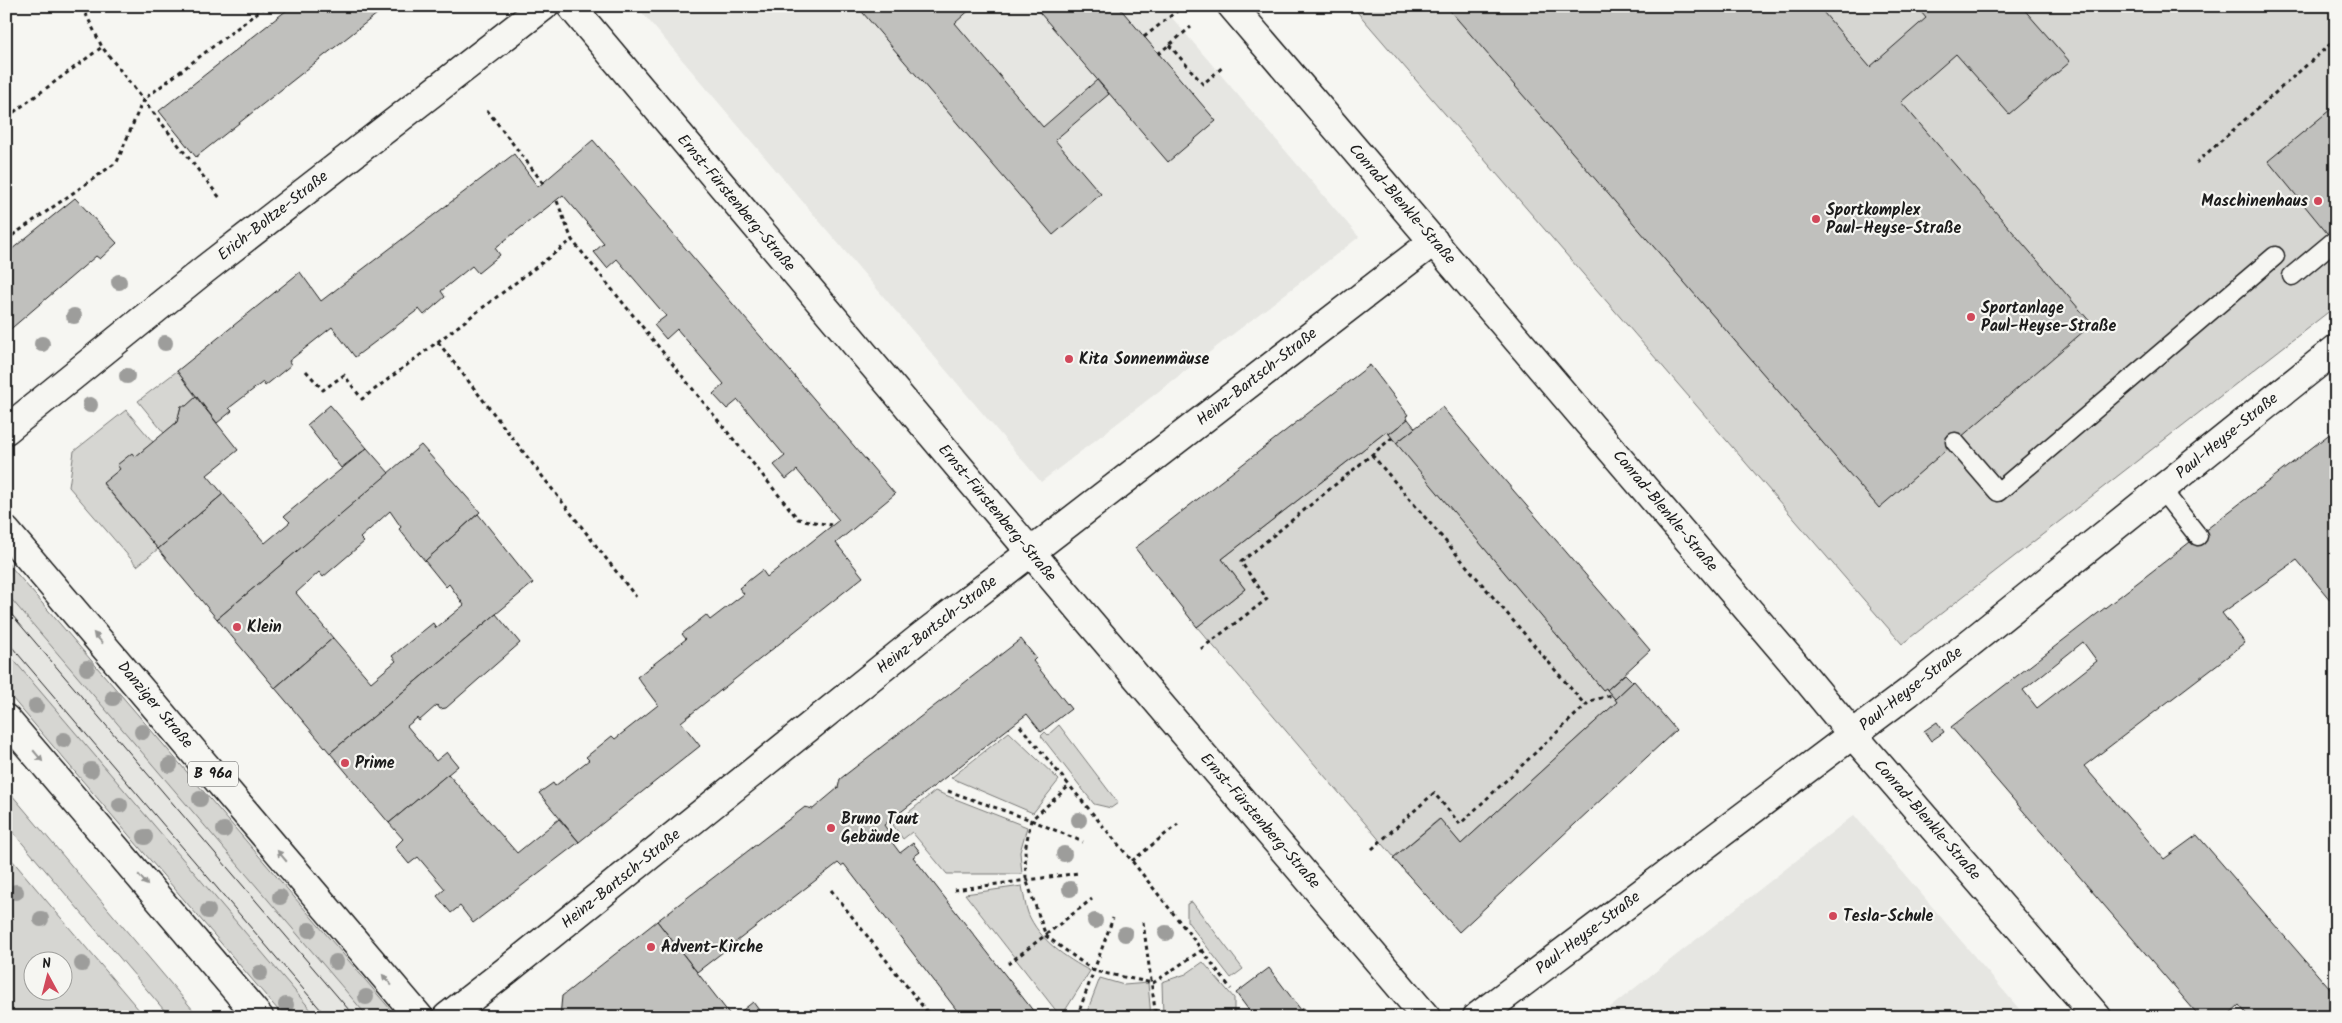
<svg xmlns="http://www.w3.org/2000/svg" width="2342" height="1023" font-family="Kalam,sans-serif">
<rect width="100%" height="100%" fill="#f6f6f2"/>
<filter id="ink" filterUnits="userSpaceOnUse"><feTurbulence type="fractalNoise" baseFrequency=".02" numOctaves="2"/><feDisplacementMap in="SourceGraphic" scale="10" xChannelSelector="R" yChannelSelector="G"/><feConvolveMatrix kernelMatrix="1 2 1 2 8 2 1 2 1" color-interpolation-filters="sRGB"/></filter>
<g filter="url(#ink)">
<g fill="#e6e6e2">
<path d="M643 6H1162L1359 237 1041 482 639 9Z"/>
<path d="M6 593 368 1017H317L6 651Z"/>
<path d="M1854 815 2026 1017H1598Z"/>
</g>
<g fill="#d6d6d2" stroke="#797977" fill-rule="evenodd">
<path d="M1352 6H2336V306L1902 644Z"/>
<path d="M177 371 196 397 186 406H181L177 422 164 433 138 401Z"/>
<path d="M126 410 153 442 103 484 158 549 137 566 69 487 74 451Z"/>
<path d="M1387 431 1603 690 1606 688 1617 702 1461 844 1439 819 1394 857 1197 627 1245 589 1222 559Z"/>
<path d="M6 561 397 1017H368L6 593Z"/>
<path d="M6 651 317 1017H284L6 691Z"/>
<path d="M1059 725 1118 803 1111 808 1094 804 1041 736 1045 732 1048 735Z"/>
<path d="M1009 732 1059 780 1033 813 951 778Z"/>
<path d="M6 788 199 1017H170L6 824Z"/>
<path d="M935 791 1027 827 1020 852 1022 874H947L912 832 903 839 893 825Z"/>
<path d="M6 853 145 1017H6ZM32 960H62V990H32Z"/>
<path d="M1022 886C1024 895 1025 905 1028 913 1039 940 1066 958 1090 971L1061 1017 965 894Z"/>
<path d="M1192 902 1243 969 1231 978 1187 921V904Z"/>
<path d="M1203 962 1234 998V1015L1163 1017 1162 982 1186 974Z"/>
<path d="M1100 978 1124 985 1148 983 1151 1017H1085Z"/>
</g>
<g fill="#c0c0bd" stroke="#1c1c1c" fill-rule="evenodd">
<path d="M292 6H387L196 157 159 111Z"/>
<path d="M857 6H940L944 11 949 6H974L955 23 1043 127 1097 80 1109 94 1055 140 1101 194 1053 235Z"/>
<path d="M1034 6H1118L1216 121 1168 162Z"/>
<path d="M1446 6H1818L1870 67 1926 18 1916 6H2021L2070 62 2009 114 1956 54 1901 102 2092 324 1879 508Z"/>
<path d="M2336 105V244L2268 161Z"/>
<path d="M593 140 895 494 836 543 863 577 681 722 700 746 579 842 539 793 553 783 555 786 589 760 586 757 612 736 615 739 658 705 637 677 686 639 682 634 706 615 710 620 744 594 739 588 762 570 767 577 839 520 797 470 786 479 774 465 785 456 738 400 727 409 713 394 724 384 677 329 666 339 654 325 666 316 617 259 607 268 594 252 604 243 563 195 495 248 500 255 478 273 472 266 441 291 445 297 424 315 419 309 355 357 332 327 289 361 291 365 265 386 263 382 229 408 232 411 217 423 177 371 300 272 321 301 514 154 538 187Z"/>
<path d="M75 198 117 243 100 259 96 256 6 333V254Z"/>
<path d="M1370 365 1408 415 1406 416 1408 419 1389 434 1387 431 1222 559 1245 589 1197 627 1135 548Z"/>
<path d="M196 397 238 450 207 475 223 494 158 549 103 483 120 469 117 465 132 453 135 457 177 422 181 406H186Z"/>
<path d="M330 405 367 448 341 468 307 425Z"/>
<path d="M1442 407 1650 650 1607 690 1606 688 1603 690 1396 443Z"/>
<path d="M1408 419 1415 428 1396 443 1389 434Z"/>
<path d="M2336 429V607L2297 560 2222 613 2245 643 2084 766 2164 859 2197 835 2336 996V1017H2249L2239 1005 2226 1017H2200L1951 727ZM2083 642 2097 661 2037 708 2023 690Z"/>
<path d="M421 445 480 512 425 561 399 529 401 527 390 511 360 538 364 542 323 577 319 572 296 593 333 638 275 688 217 619Z"/>
<path d="M367 448 389 473 217 619 158 549 223 494 265 543 290 522 284 516Z"/>
<path d="M478 514 533 583 330 753 275 688 333 638 371 682 396 661 392 656 433 623 436 628 464 605 449 584 446 587 425 561Z"/>
<path d="M496 614 520 643 446 708 440 709 437 705 419 721 417 718 407 726 436 761 447 752 458 766 389 823 330 753Z"/>
<path d="M1021 639 1036 658 1033 661 1071 709 1041 732 1027 714 884 825 888 831 885 833 900 853 913 843 920 852 913 857 1038 1017H962L844 864 841 866 838 863 697 972 657 921 805 807 813 809 838 788 840 779Z"/>
<path d="M1625 674 1633 682 1615 699 1607 690Z"/>
<path d="M1634 681 1676 730 1459 932 1393 858 1440 819 1461 844 1617 702 1615 699Z"/>
<path d="M1937 722 1944 732 1931 741 1924 731Z"/>
<path d="M448 774 517 853 559 819 579 842 473 923 460 906 451 913 437 896 445 889 418 857 409 864 395 847 403 839 389 823Z"/>
<path d="M657 921 732 1017H560L562 996Z"/>
<path d="M1269 968 1301 1010 1304 1008 1310 1017H1254L1236 993Z"/>
<path d="M753 1002 764 1017H734Z"/>
</g>
<g fill="none" stroke-linecap="round" stroke-linejoin="round">
<defs>
<g id="service">
<path d="M2292 276 2334 241"/>
<path d="M1955 442 1998 492 2275 256"/>
<path d="M2161 489 2198 536"/>
</g>
<g id="minor">
<path d="M571 6 1066 594 1426 1017"/>
<path d="M6 430 204 270 544 6"/>
<path d="M447 1017 506 971 922 636 1434 241"/>
<path d="M1477 1017 1909 692 2336 349"/>
</g>
<path id="tertiary" d="M1232 6 1791 660 1853 735 2097 1017"/>
<g id="primary">
<path d="M6 531 419 1017"/>
<path d="M6 719 259 1017"/>
</g>
</defs>
<use href="#service" stroke="#1c1c1c" stroke-width="21"/>
<use href="#minor" stroke="#1c1c1c" stroke-width="31"/>
<use href="#tertiary" stroke="#1c1c1c" stroke-width="31"/>
<use href="#primary" stroke="#1c1c1c" stroke-width="31"/>
<g stroke="#1c1c1c" stroke-width="3" stroke-dasharray="4 4" stroke-linecap="butt">
<path d="M82 6 102 47 220 198"/>
<path d="M1144 37 1177 11"/>
<path d="M1169 45 1203 84 1224 66"/>
<path d="M1158 54 1191 27"/>
<path d="M487 110 543 183"/>
<path d="M6 114 14 112 102 47"/>
<path d="M2196 163 2336 39"/>
<path d="M557 201 572 240 798 519 831 525"/>
<path d="M6 240 117 162 143 100 266 6"/>
<path d="M438 342 636 597"/>
<path d="M306 371 323 390 344 375 362 399 572 240"/>
<path d="M1372 455 1585 705"/>
<path d="M1201 649 1267 599 1241 562 1392 438"/>
<path d="M1020 726 1132 861 1202 950 1153 983 1094 971 1046 936 1026 879 1025 850 1031 820 1069 786"/>
<path d="M948 791 1031 820 1083 842"/>
<path d="M1372 849 1434 793 1460 824 1590 701 1612 695"/>
<path d="M1132 861 1178 824"/>
<path d="M831 890 931 1017"/>
<path d="M954 890 1079 873"/>
<path d="M1143 922 1156 1017"/>
<path d="M1202 950 1231 989"/>
<path d="M1008 964 1092 899"/>
<path d="M1077 1017 1113 918"/>
</g>
<use href="#service" stroke="#f6f6f2" stroke-width="18"/>
<use href="#minor" stroke="#f6f6f2" stroke-width="28"/>
<use href="#tertiary" stroke="#f6f6f2" stroke-width="28"/>
<use href="#primary" stroke="#f6f6f2" stroke-width="28"/>
<g stroke="#1c1c1c" stroke-width="1">
<path d="M6 608 355 1017"/>
<path d="M6 640 327 1017"/>
</g>
</g>
<g fill="#9d9d9b">
<circle cx="119" cy="282" r="8"/>
<circle cx="74" cy="316" r="8"/>
<circle cx="165" cy="343" r="8"/>
<circle cx="42" cy="344" r="8"/>
<circle cx="127" cy="376" r="8"/>
<circle cx="90" cy="405" r="8"/>
<circle cx="87" cy="668" r="8"/>
<circle cx="113" cy="698" r="8"/>
<circle cx="36" cy="706" r="8"/>
<circle cx="142" cy="732" r="8"/>
<circle cx="64" cy="740" r="8"/>
<circle cx="170" cy="765" r="8"/>
<circle cx="91" cy="770" r="8"/>
<circle cx="200" cy="799" r="8"/>
<circle cx="120" cy="805" r="8"/>
<circle cx="1079" cy="820" r="8"/>
<circle cx="224" cy="830" r="8"/>
<circle cx="145" cy="837" r="8"/>
<circle cx="1064" cy="854" r="8"/>
<circle cx="1070" cy="889" r="8"/>
<circle cx="16" cy="892" r="8"/>
<circle cx="280" cy="897" r="8"/>
<circle cx="208" cy="911" r="8"/>
<circle cx="41" cy="919" r="8"/>
<circle cx="1095" cy="921" r="8"/>
<circle cx="309" cy="930" r="8"/>
<circle cx="1166" cy="933" r="8"/>
<circle cx="1125" cy="934" r="8"/>
<circle cx="336" cy="962" r="8"/>
<circle cx="82" cy="964" r="8"/>
<circle cx="260" cy="973" r="8"/>
<circle cx="366" cy="997" r="8"/>
<circle cx="286" cy="1005" r="8"/>
</g>
<defs><path id="oneway-solid" d="M-6-.8H1V-3.2L6.5 0L1 3.2V.8H-6Z" transform="scale(1.25)"/></defs>
<g fill="#949492">
<use href="#oneway-solid" transform="translate(98 638) rotate(-131)"/>
<use href="#oneway-solid" transform="translate(38 756) rotate(50)"/>
<use href="#oneway-solid" transform="translate(282 856) rotate(-130)"/>
<use href="#oneway-solid" transform="translate(143 880) rotate(50)"/>
<use href="#oneway-solid" transform="translate(387 980) rotate(-131)"/>
</g>
</g>
<g fill="#d1495b" stroke="#f6f6f2" stroke-width="2">
<circle cx="2318" cy="201" r="5"/>
<circle cx="1816" cy="219" r="5"/>
<circle cx="1971" cy="317" r="5"/>
<circle cx="1069" cy="359" r="5"/>
<circle cx="237" cy="627" r="5"/>
<circle cx="345" cy="763" r="5"/>
<circle cx="831" cy="828" r="5"/>
<circle cx="1833" cy="916" r="5"/>
<circle cx="651" cy="947" r="5"/>
</g>
<g text-anchor="middle" dominant-baseline="central" stroke-width="4.5" stroke-linejoin="round" paint-order="stroke">
<rect fill="#f6f6f2" stroke="#5d5d5c" stroke-width="1" x="188" y="761.5" width="50" height="25" rx="4"/>
<g font-size="15" font-weight="bold" fill="#1c1c1c">
<text x="213" y="774">B 96a</text>
</g>
<g font-size="16" font-weight="bold" fill="#1c1c1c" stroke="#f6f6f2" text-anchor="start">
<text x="2308" y="201" text-anchor="end">Maschinenhaus</text>
<text x="1826" y="210">Sportkomplex<tspan x="1826" dy="18">Paul-Heyse-Straße</tspan></text>
<text x="1981" y="308">Sportanlage<tspan x="1981" dy="18">Paul-Heyse-Straße</tspan></text>
<text x="1079" y="359">Kita Sonnenmäuse</text>
<text x="247" y="627">Klein</text>
<text x="355" y="763">Prime</text>
<text x="841" y="819">Bruno Taut<tspan x="841" dy="18">Gebäude</tspan></text>
<text x="1843" y="916">Tesla-Schule</text>
<text x="661" y="947">Advent-Kirche</text>
</g>
<g font-size="16" fill="#1c1c1c" stroke="#f6f6f2">
<text transform="translate(736 203) rotate(50)">Ernst-Fürstenberg-Straße</text>
<text transform="translate(1402 204) rotate(49)">Conrad-Blenkle-Straße</text>
<text transform="translate(273 216) rotate(-38)">Erich-Boltze-Straße</text>
<text transform="translate(1257 377) rotate(-38)">Heinz-Bartsch-Straße</text>
<text transform="translate(2227 436) rotate(-39)">Paul-Heyse-Straße</text>
<text transform="translate(1665 511) rotate(50)">Conrad-Blenkle-Straße</text>
<text transform="translate(997 513) rotate(50)">Ernst-Fürstenberg-Straße</text>
<text transform="translate(937 625) rotate(-38)">Heinz-Bartsch-Straße</text>
<text transform="translate(1911 689) rotate(-38)">Paul-Heyse-Straße</text>
<text transform="translate(155 705) rotate(50)">Danziger Straße</text>
<text transform="translate(1927 820) rotate(49)">Conrad-Blenkle-Straße</text>
<text transform="translate(1260 821) rotate(49)">Ernst-Fürstenberg-Straße</text>
<text transform="translate(621 879) rotate(-39)">Heinz-Bartsch-Straße</text>
<text transform="translate(1588 933) rotate(-37)">Paul-Heyse-Straße</text>
</g>
</g>
<rect width="2342" height="1023" fill="none" stroke="#f6f6f2" stroke-width="25"/>
<rect x="12" y="12" width="2317" height="998" fill="none" stroke="#1c1c1c" stroke-width="2" filter="url(#ink)"/>
<g transform="translate(48 976) rotate(353)"><circle r="24" fill="#f6f6f2" stroke="#9f9f9c"/>
<path d="M0-4L9 19L0 12L-9 19Z" fill="#d1495b"/>
<text y="-8" font-size="14" font-weight="bold" text-anchor="middle" fill="#1c1c1c">N</text>
</g>
</svg>
